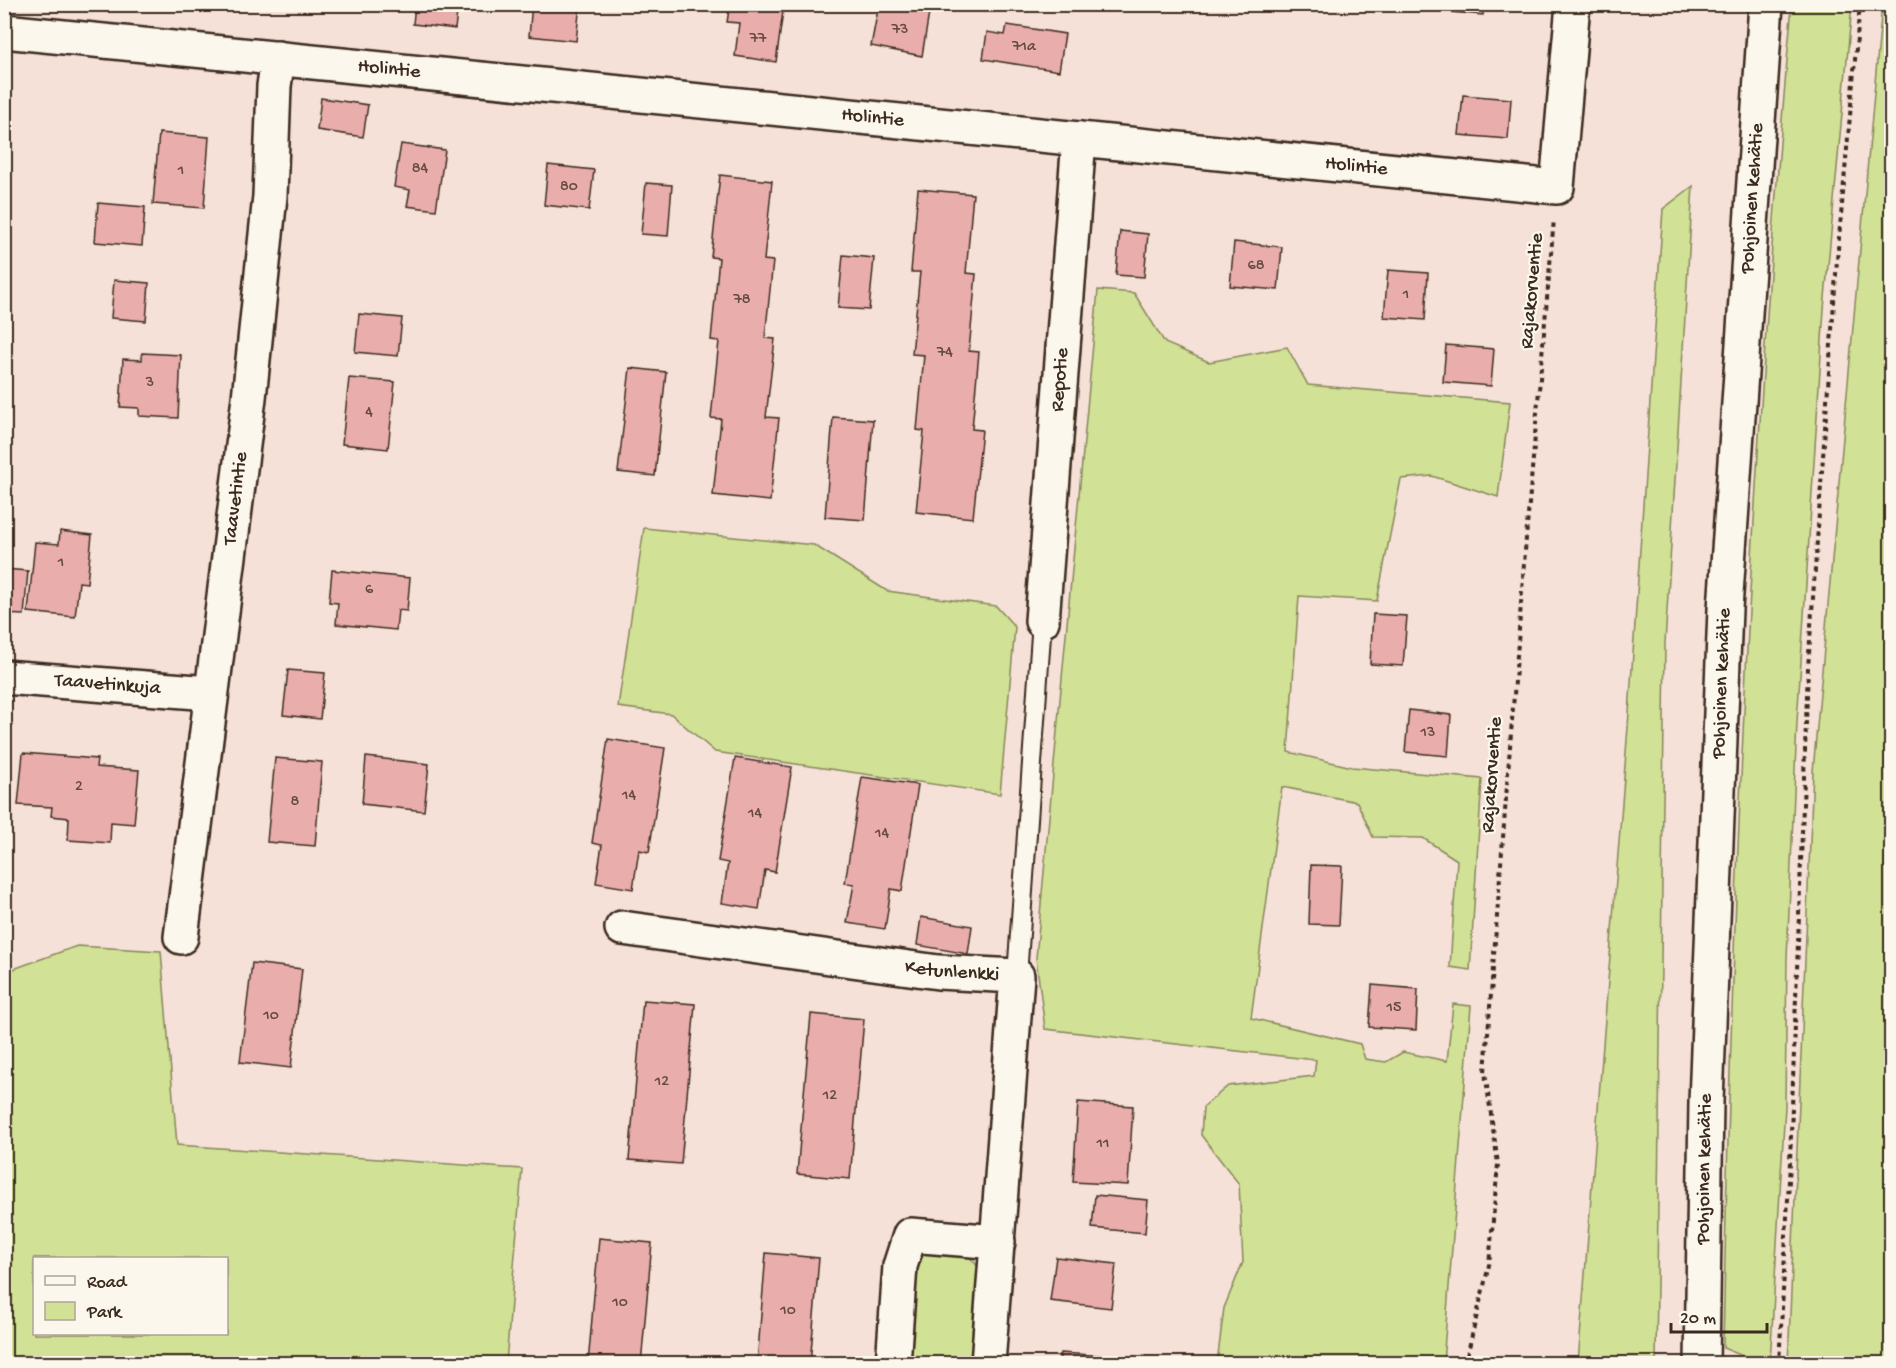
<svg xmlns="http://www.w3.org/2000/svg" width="1896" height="1368" font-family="'Gochi Hand',sans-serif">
<rect width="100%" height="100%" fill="#f6e1d9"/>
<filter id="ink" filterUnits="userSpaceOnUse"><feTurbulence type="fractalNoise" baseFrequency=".0167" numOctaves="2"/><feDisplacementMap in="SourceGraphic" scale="12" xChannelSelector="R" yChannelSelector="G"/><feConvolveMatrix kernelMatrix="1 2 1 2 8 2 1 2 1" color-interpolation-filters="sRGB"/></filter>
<g filter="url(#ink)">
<g fill="#d1e195" stroke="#86865a" stroke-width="1.5" fill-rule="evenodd">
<path d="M1792 5H1852L1824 309 1797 722 1787 959 1785 1106 1770 1363 1749 1364 1748 1358 1723 1348C1732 900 1751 451 1792 5Z"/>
<path d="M1882 5H1892L1891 1363H1788L1813 771Z"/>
<path d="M1693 186 1665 643 1656 1363H1578L1628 727 1663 209Z"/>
<path d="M1098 290 1134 293 1165 343 1209 362 1287 347 1308 385 1510 402 1498 497 1432 476 1401 479 1377 601 1299 596 1288 752 1352 767 1482 779 1470 970 1450 967 1457 860 1423 838 1373 837 1357 802 1282 787 1251 1018 1360 1044 1365 1059 1386 1062 1403 1052 1447 1061 1453 1004 1471 1006 1443 1363H1217L1224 1308 1243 1262 1239 1184 1201 1135 1203 1107 1228 1086 1314 1076 1316 1060 1045 1029 1036 958Z"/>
<path d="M644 528 814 545 887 591 996 606 1015 627 1000 794 715 752 671 714 618 707Z"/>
<path d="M77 946 161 951 177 1145 522 1169 506 1363H5V972ZM34 1258H226V1334H34Z"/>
<path d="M928 1251C954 1253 971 1248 982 1275L974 1363 905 1364 914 1266Z"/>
</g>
<g fill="#e9adac" stroke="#3b2a1e" stroke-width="1.5">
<path d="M415 4H458L455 29 413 24Z"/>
<path d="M532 4H580L576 41 529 36Z"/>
<path d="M730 4H784L776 62 735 56 739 23 727 22Z"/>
<path d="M879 4 929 13 922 56 871 46Z"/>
<path d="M1452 4H1484L1483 15 1451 12Z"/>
<path d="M1007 25 1065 34 1059 71 983 59 987 32 1005 35Z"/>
<path d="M1463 95 1511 99 1508 139 1459 135Z"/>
<path d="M321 98 368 105 363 137 317 130Z"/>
<path d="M159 133 209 137 204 208 153 204Z"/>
<path d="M401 144 445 150 436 210 407 206 410 190 394 187Z"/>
<path d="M548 165 594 170 589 210 544 205Z"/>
<path d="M720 175 772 181 764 260 773 261 765 338 775 339 766 417 779 418 770 501 713 495 721 419 711 418 719 341 711 340 719 258 711 257Z"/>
<path d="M646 183 672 185 668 236 641 234Z"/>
<path d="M918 189 973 194 966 273 976 274 969 351 979 352 972 429 982 430 973 518 916 512 924 431 917 430 924 355 912 354 920 272H911Z"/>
<path d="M98 203 145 207 142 246 95 242Z"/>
<path d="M1120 231 1148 234 1144 277 1116 275Z"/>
<path d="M1234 242 1282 247 1278 290 1230 286Z"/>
<path d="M843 255 874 258 869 310 838 308Z"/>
<path d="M1388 270 1428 273 1425 320 1384 317Z"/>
<path d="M114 280 149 283 146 321 111 318Z"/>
<path d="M359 314 402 318 398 356 355 352Z"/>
<path d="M1446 345 1494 349 1491 386 1443 382Z"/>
<path d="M142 353 181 355 178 418 139 416V408L120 407 123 359 142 360Z"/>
<path d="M630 368 666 372 655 476 618 472Z"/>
<path d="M349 378 395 382 388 449 342 444Z"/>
<path d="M833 417 873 420 865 520 825 517Z"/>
<path d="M60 531 92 535 87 583 79 582 75 617 28 612 35 542 59 544Z"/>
<path d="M4 569 28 571 24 615 4 614Z"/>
<path d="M332 570 410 578 407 611 398 610 396 630 336 624 338 603 329 602Z"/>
<path d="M1373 614 1407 616 1403 666 1370 664Z"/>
<path d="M288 670 325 673 320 719 283 715Z"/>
<path d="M1409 710 1451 715 1448 756 1405 752Z"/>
<path d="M608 739 665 748 649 852 639 850 633 889 596 883 602 845 592 843Z"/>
<path d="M23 753 97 759 96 767 139 770 134 824 111 822 110 843 68 840 69 818 51 816 52 807 18 805Z"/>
<path d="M366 757 429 764 424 811 362 804Z"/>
<path d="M275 758 322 762 315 846 267 842Z"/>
<path d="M735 758 792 767 775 872 765 870 759 909 722 903 728 863 718 861Z"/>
<path d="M862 777 918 785 902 891 891 889 885 929 847 923 854 884 845 883Z"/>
<path d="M1311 865 1342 866 1339 925 1309 924Z"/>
<path d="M921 917 972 926 968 954 917 945Z"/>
<path d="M252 963 302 969 291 1068 240 1062Z"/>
<path d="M1372 985 1418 989 1416 1030 1369 1027Z"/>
<path d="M643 1000 695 1004 681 1164 629 1160Z"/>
<path d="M811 1014 864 1019 850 1179 797 1174Z"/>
<path d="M1078 1102 1133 1106 1128 1185 1073 1182Z"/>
<path d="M1095 1195 1148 1200 1145 1233 1092 1228Z"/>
<path d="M599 1238 652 1243 641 1364H588Z"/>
<path d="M766 1253 819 1258 810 1364H757Z"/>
<path d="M1056 1257 1116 1264 1111 1308 1050 1301Z"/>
<path d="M1060 1353 1107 1356 1106 1364H1059Z"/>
</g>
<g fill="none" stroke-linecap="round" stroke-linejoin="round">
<defs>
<path id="service" d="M1017 976 1042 621"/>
<g id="minor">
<path id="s1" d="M4 31 1557 187 1573 4"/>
<path id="s2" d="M1042 621 1079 139"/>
<path id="s3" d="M4 677 210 693"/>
<path id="s4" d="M622 928 938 972 1017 976 988 1364"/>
<path id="s5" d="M181 937 249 398 270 196 274 86 278 58"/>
<path d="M893 1364 900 1266 910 1235 998 1242"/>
</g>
<g id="secondary">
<path id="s6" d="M1702 1364 1706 1102 1725 609 1766 4"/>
</g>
</defs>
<use href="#service" stroke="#3b2a1e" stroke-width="22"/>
<use href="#minor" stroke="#3b2a1e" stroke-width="38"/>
<use href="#secondary" stroke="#3b2a1e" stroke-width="38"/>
<g stroke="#3b2a1e" stroke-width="4" stroke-dasharray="4.5 4.5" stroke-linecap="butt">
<path d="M1465 1364 1489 1265 1498 1164 1485 1072 1526 538 1554 219"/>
<path d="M1779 1364 1790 1162 1808 668 1837 260 1860 4"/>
</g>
<use href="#service" stroke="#fbf7ec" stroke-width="18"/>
<use href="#minor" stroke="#fbf7ec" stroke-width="33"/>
<use href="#secondary" stroke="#fbf7ec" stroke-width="33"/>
</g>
</g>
<g text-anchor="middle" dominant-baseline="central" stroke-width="4.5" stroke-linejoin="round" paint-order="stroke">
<g font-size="16" fill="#664b42">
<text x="900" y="30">73</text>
<text x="758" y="39">77</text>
<text x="1024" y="47">71a</text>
<text x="420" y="169">84</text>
<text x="181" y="171">1</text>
<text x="569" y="187">80</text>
<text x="1256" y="266">68</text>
<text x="1406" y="295">1</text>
<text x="742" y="300">78</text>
<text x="945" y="353">74</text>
<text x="150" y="383">3</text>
<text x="369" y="413">4</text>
<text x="61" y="563">1</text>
<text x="369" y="590">6</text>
<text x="1428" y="733">13</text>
<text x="79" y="787">2</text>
<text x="629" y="796">14</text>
<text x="295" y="802">8</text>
<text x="755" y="814">14</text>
<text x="882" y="834">14</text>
<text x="1394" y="1008">15</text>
<text x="271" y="1016">10</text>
<text x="662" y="1082">12</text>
<text x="830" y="1096">12</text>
<text x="1103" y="1144">11</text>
<text x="620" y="1303">10</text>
<text x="788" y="1311">10</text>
</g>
<g font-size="20" fill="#3b2a1e" stroke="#fbf7ec">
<text stroke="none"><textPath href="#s1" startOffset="387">Holintie</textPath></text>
<text stroke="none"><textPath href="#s1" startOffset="873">Holintie</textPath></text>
<text stroke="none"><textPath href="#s1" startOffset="1359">Holintie</textPath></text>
<text stroke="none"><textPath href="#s6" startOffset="1167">Pohjoinen kehätie</textPath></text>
<text transform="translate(1533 291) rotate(-85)">Rajakorventie</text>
<text stroke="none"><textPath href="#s2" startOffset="242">Repotie</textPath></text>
<text stroke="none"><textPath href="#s5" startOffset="442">Taavetintie</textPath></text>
<text stroke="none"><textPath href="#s6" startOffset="681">Pohjoinen kehätie</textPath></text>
<text stroke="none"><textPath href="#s3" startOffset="104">Taavetinkuja</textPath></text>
<text transform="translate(1493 775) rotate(-86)">Rajakorventie</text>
<text stroke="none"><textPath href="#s4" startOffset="333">Ketunlenkki</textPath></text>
<text stroke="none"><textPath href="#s6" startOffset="195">Pohjoinen kehätie</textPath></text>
</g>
</g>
<rect width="1896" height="1368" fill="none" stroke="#fbf7ec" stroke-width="24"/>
<rect x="12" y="12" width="1872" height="1344" fill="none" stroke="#3b2a1e" stroke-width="2" filter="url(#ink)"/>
<rect x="33" y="1257" width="195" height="78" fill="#fbf7ec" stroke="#aea59a" stroke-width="1.5"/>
<rect x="45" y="1276" width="30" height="9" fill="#fbf7ec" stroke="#aea59a" stroke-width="1.5"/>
<text x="87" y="1287" font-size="18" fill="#3b2a1e">Road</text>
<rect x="45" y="1302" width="30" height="18" fill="#d1e195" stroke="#aea59a" stroke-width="1.5"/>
<text x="87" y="1317" font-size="18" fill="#3b2a1e">Park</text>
<path d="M1671 1323v9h96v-9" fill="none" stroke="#3b2a1e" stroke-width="3"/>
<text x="1680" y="1323" font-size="18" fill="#3b2a1e" stroke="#fbf7ec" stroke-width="4.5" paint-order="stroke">20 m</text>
</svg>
